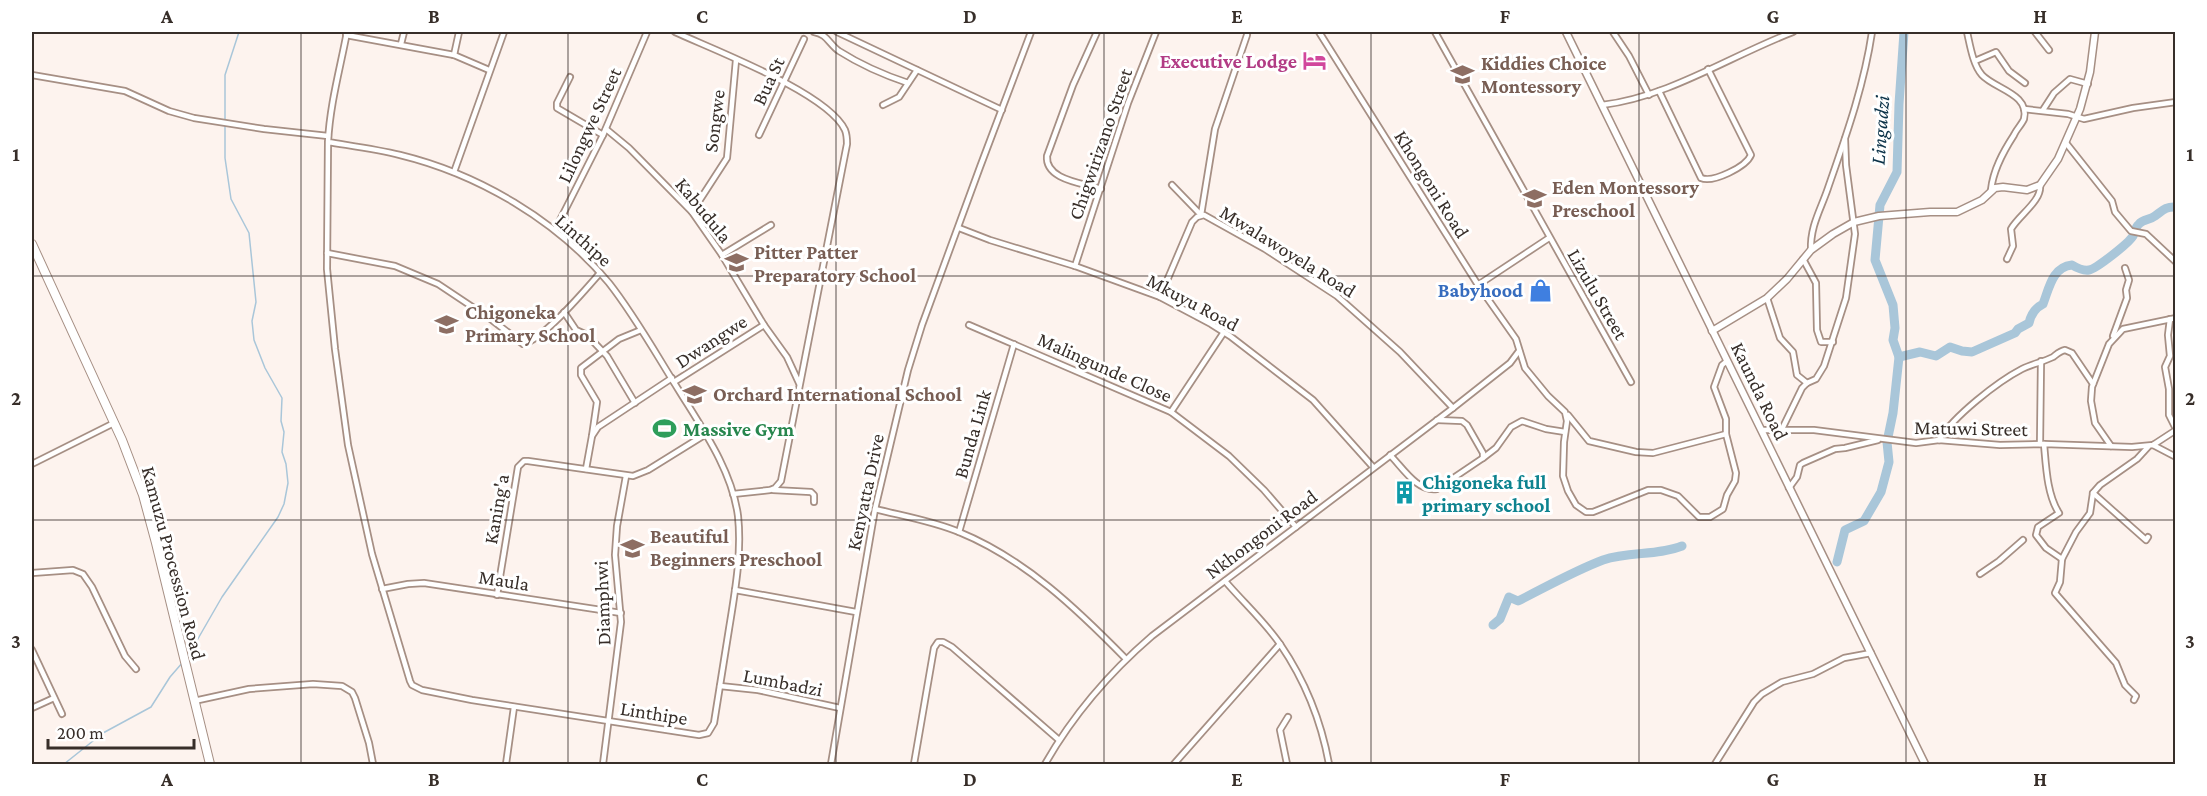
<svg xmlns="http://www.w3.org/2000/svg" width="2207" height="796" font-family="'Crimson Pro',serif">
<rect width="100%" height="100%" fill="#fdf3ee"/>
<g fill="none" stroke-linecap="round" stroke-linejoin="round">
<g stroke="#a9c6d9" stroke-width="1.5">
<path d="M225 119V75L239 32"/>
<path d="M188 656 222 597 278 517 284 504 288 483 286 464 282 452 284 432 281 421 282 398 265 368 254 340 252 321 256 302 249 233 231 199 225 158V125"/>
<path d="M64 764 103 733 151 707 170 677 183 662"/>
</g>
<g stroke="#a9c6d9" stroke-width="9">
<path d="M1899 357 1920 352 1936 356 1950 347 1962 351 1972 352 2015 333 2018 329 2029 323C2031 314 2035 308 2043 304 2049 289 2052 267 2072 265 2077 268 2083 271 2089 270 2096 269 2129 243 2133 236 2135 232 2135 227 2139 224 2143 219 2150 220 2155 216 2162 211 2166 206 2176 207"/>
<path d="M1888 437 1893 413 1899 357 1893 340 1895 328 1893 305 1875 260 1880 205 1897 172 1899 104 1904 32"/>
<path d="M1837 562 1845 530 1864 521 1881 492 1889 462 1887 442"/>
<path d="M1493 625 1500 619 1509 597 1518 601C1546 587 1574 571 1603 560 1629 551 1657 556 1682 546"/>
</g>
<defs>
<g id="street">
<path d="M675 32C714 50 828 93 845 130 847 135 847 140 847 144L781 481 775 488 770 490 733 494"/>
<path d="M814 32C827 34 829 44 839 51 861 65 884 75 908 83"/>
<path d="M837 32 1002 110"/>
<path d="M1097 32 1073 85 1047 156C1045 180 1083 183 1101 189"/>
<path d="M1319 32 1478 285 1516 339 1525 368 1548 396 1565 412 1567 421 1564 442 1563 476 1568 491 1576 505 1586 512H1593L1648 490H1661L1678 496 1699 517H1710L1723 509 1727 495 1735 481 1736 473 1726 434V419L1714 387 1722 365 1727 361"/>
<path d="M1435 32 1631 382"/>
<path d="M1613 32 1629 56 1649 95"/>
<path d="M1967 32C1970 45 1973 65 1982 75 1995 89 2030 94 2024 119 2022 124 2016 130 2014 135 2003 152 1993 170 1991 190"/>
<path d="M2035 32 2049 50"/>
<path d="M346 35 454 55 489 70"/>
<path d="M401 44 404 32"/>
<path d="M454 55 459 32"/>
<path d="M1975 61 1996 52 2009 71 2025 83"/>
<path d="M32 75 125 91 169 111 194 118 264 129 328 136"/>
<path d="M570 77 557 103V108L603 135"/>
<path d="M1659 91 1701 178C1713 183 1746 167 1751 155L1708 69"/>
<path d="M883 105 899 97 917 70"/>
<path d="M1602 105C1669 97 1730 56 1793 32"/>
<path d="M2024 109 2068 114 2084 119 2133 108 2176 102"/>
<path d="M2043 110 2054 93 2070 79 2088 84"/>
<path d="M606 129 629 148 692 212 722 255 764 325 787 357 799 383"/>
<path d="M759 135 804 39"/>
<path d="M328 142C352 146 376 149 400 155 478 174 557 220 609 283 635 316 656 354 678 389 702 428 732 470 738 516 742 553 735 592 729 629 724 660 719 691 714 723L708 733 699 735 472 700 422 690 412 685 410 681 372 554 348 445 335 349 327 269 328 142C330 104 340 69 347 32"/>
<path d="M2066 143 2112 201 2115 212 2131 231 2146 234 2176 262"/>
<path d="M454 172 504 32"/>
<path d="M1172 185 1201 215"/>
<path d="M692 212 727 158 736 60"/>
<path d="M1201 215 1215 129 1247 35"/>
<path d="M959 228 990 240 1075 266 1160 297 1211 324 1230 336 1313 400 1373 467"/>
<path d="M555 230 603 135 647 32"/>
<path d="M1811 250C1810 226 1821 209 1828 188 1846 136 1864 86 1872 32"/>
<path d="M327 253 395 266 438 284 492 320 523 344C543 340 585 290 600 273"/>
<path d="M722 255 771 225"/>
<path d="M1803 259 1816 283 1817 330 1821 342H1833"/>
<path d="M2007 259 2013 246 2011 229C2019 215 2042 201 2040 185"/>
<path d="M1075 266 1128 103 1156 32"/>
<path d="M1478 285 1549 238"/>
<path d="M1160 297 1192 222 1197 217 1204 215 1265 249 1337 296 1400 352 1453 408"/>
<path d="M1767 298 1780 338 1793 352 1797 375 1807 383"/>
<path d="M564 312 576 330 587 335 607 356 635 403"/>
<path d="M2170 319 2168 335 2170 356 2165 367 2169 389V415L2176 429"/>
<path d="M969 325 1171 412 1229 456 1264 490 1296 527"/>
<path d="M2113 336 2127 298 2126 290 2129 280 2125 268"/>
<path d="M674 382 764 325"/>
<path d="M1171 412 1224 332"/>
<path d="M1568 415 1589 441 1636 452 1653 453 1726 434"/>
<path d="M1782 429 1802 388 1807 383 1816 379 1824 366 1846 298 1855 234 1846 165 1845 139"/>
<path d="M1762 430H1814L1916 443 1939 440 2000 445 2044 444 2132 447 2153 445 2176 430"/>
<path d="M592 436 597 402 581 375V368L619 339 641 330"/>
<path d="M1939 440C1954 416 1997 382 2022 369 2032 364 2043 362 2053 357 2057 354 2060 351 2065 350L2072 353 2093 384"/>
<path d="M2040 444 2041 361"/>
<path d="M2044 444C2046 466 2047 495 2059 513L2038 527 2036 535 2046 548 2062 559"/>
<path d="M2153 445 2176 457"/>
<path d="M2111 446 2095 423 2091 401 2092 387 2109 344 2123 329 2176 318"/>
<path d="M1390 455C1403 468 1417 492 1437 489L1483 458V453L1467 425 1462 421 1437 420"/>
<path d="M1483 458 1496 448 1511 427 1522 421 1546 429 1565 432"/>
<path d="M32 464 114 423"/>
<path d="M586 469 592 436 598 427 672 378"/>
<path d="M1789 488 1797 477 1800 465 1803 463 1835 449 1845 448 1878 440"/>
<path d="M773 490 811 492 814 495V502"/>
<path d="M2093 493 2146 540 2148 537"/>
<path d="M875 509C903 516 933 521 959 532 1025 559 1077 609 1126 659"/>
<path d="M959 532 1014 344"/>
<path d="M32 573 73 570 83 574 92 587 125 656 136 669"/>
<path d="M1980 574 1999 561 2023 540"/>
<path d="M1225 581C1243 602 1265 622 1280 644 1306 682 1321 720 1329 764"/>
<path d="M382 589 408 584 424 583 621 613"/>
<path d="M735 590 856 612"/>
<path d="M497 595 518 467 524 461H528L633 476 648 470 706 434"/>
<path d="M32 650 62 714"/>
<path d="M720 686 758 690 840 708"/>
<path d="M2134 700 2136 696 2125 685 2116 663 2055 593 2060 582 2062 559 2076 532 2090 513 2093 493 2100 485 2137 459 2148 447"/>
<path d="M194 701 249 689 313 684 342 686 352 692 355 698 369 743 373 764"/>
<path d="M32 708 54 698"/>
<path d="M506 764 514 707"/>
<path d="M603 764 621 622 615 555 617 526 626 476"/>
<path d="M831 764 875 509 908 370 922 325 980 167 1031 32"/>
<path d="M914 764 934 648 938 642H943L952 647 1059 740"/>
<path d="M1045 764C1073 715 1109 673 1152 636L1453 408 1510 363 1519 351"/>
<path d="M1174 764 1280 644"/>
<path d="M1287 764 1280 730 1288 717"/>
<path d="M1715 764 1754 702 1762 694 1782 682 1813 674 1844 658 1871 653"/>
</g>
<g id="secondary">
<path d="M1566 32 1925 764"/>
<path d="M1712 331 1767 298 1787 279 1811 250 1833 234 1854 222 1879 216 1930 212H1957L1982 200 1995 188 2003 187 2027 190 2040 185 2058 159 2080 109 2090 72 2095 32"/>
</g>
<path id="highway" d="M32 244 122 440 143 495 156 543 210 764"/>
</defs>
<use href="#street" stroke="#a68f84" stroke-width="8"/>
<use href="#secondary" stroke="#a68f84" stroke-width="9"/>
<use href="#highway" stroke="#a68f84" stroke-width="10"/>
<use href="#street" stroke="#fff" stroke-width="4.5"/>
<use href="#secondary" stroke="#fff" stroke-width="6"/>
<use href="#highway" stroke="#fff" stroke-width="8"/>
</g>
<path fill="none" stroke="#372e29" stroke-width="1.5" stroke-opacity="0.55" d="M301 32V764M568 32V764M836 32V764M1104 32V764M1371 32V764M1639 32V764M1906 32V764M32 276H2176M32 520H2176"/>
<defs>
<symbol id="hotel-bare" viewBox="-9 -9 18 18"><path d="M-6-4.5h1.5V1H6V5H4.5V3h-9V5H-6ZM-4 0a1.8 1.8 0 1 1 3.6 0ZM.5 0V-2.5h3Q6-2.5 6 0Z" fill="#d1479c" stroke="#fff" stroke-width="2.5" paint-order="stroke"/></symbol>
<symbol id="school-bare" viewBox="-9 -9 18 18"><path d="M0-5L7-2L0 1L-7-2ZM-4 1L0 2.5L4 1V4Q0 6-4 4Z" fill="#8d6e63" stroke="#fff" stroke-width="2.5" paint-order="stroke"/></symbol>
<symbol id="shop-bare" viewBox="-9 -9 18 18"><path d="M-5-2.5h2.3a2.7 3.5 0 0 1 5.4 0H5L5.5 6h-11ZM-1.5-2.5h3a1.5 2.3 0 0 0-3 0Z" fill="#3f7fe0" stroke="#fff" stroke-width="2.5" paint-order="stroke"/></symbol>
<symbol id="stadium-bare" viewBox="-9 -9 18 18"><path d="M0-5a6.5 5 0 1 0 0 10a6.5 5 0 1 0 0-10ZM-3.5-1.8h7v3.6h-7Z" fill="#2e9e5b" stroke="#fff" stroke-width="2.5" paint-order="stroke"/></symbol>
<symbol id="building-bare" viewBox="-9 -9 18 18"><path d="M-4-6H4V6H1V3H-1V6H-4ZM-2.5-4.3h1.7v1.8h-1.7ZM.8-4.3h1.7v1.8H.8ZM-2.5-1h1.7V.8h-1.7ZM.8-1h1.7V.8H.8Z" fill="#0f9aa8" stroke="#fff" stroke-width="2.5" paint-order="stroke"/></symbol>
</defs>
<g fill-rule="evenodd">
<use href="#hotel-bare" x="1298" y="44" width="33" height="33"/>
<use href="#school-bare" x="1446" y="58" width="33" height="33"/>
<use href="#school-bare" x="1518" y="182" width="33" height="33"/>
<use href="#school-bare" x="720" y="246" width="33" height="33"/>
<use href="#shop-bare" x="1524" y="274" width="33" height="33"/>
<use href="#school-bare" x="430" y="308" width="33" height="33"/>
<use href="#school-bare" x="678" y="378" width="33" height="33"/>
<use href="#stadium-bare" x="648" y="412" width="33" height="33"/>
<use href="#building-bare" x="1388" y="476" width="33" height="33"/>
<use href="#school-bare" x="616" y="532" width="33" height="33"/>
</g>
<g text-anchor="middle" dominant-baseline="central" stroke-width="6" stroke-linejoin="round" paint-order="stroke">
<g font-size="20" font-weight="bold" fill="#b23c85" stroke="#fff" text-anchor="end">
<text x="1297" y="61">Executive Lodge</text>
</g>
<g font-size="20" font-weight="bold" fill="#785e54" stroke="#fff" text-anchor="start">
<text x="1481" y="63">Kiddies Choice<tspan x="1481" dy="23">Montessory</tspan></text>
<text x="1552" y="187">Eden Montessory<tspan x="1552" dy="23">Preschool</tspan></text>
<text x="754" y="252">Pitter Patter<tspan x="754" dy="23">Preparatory School</tspan></text>
<text x="465" y="312">Chigoneka<tspan x="465" dy="23">Primary School</tspan></text>
<text x="713" y="394">Orchard International School</text>
<text x="650" y="536">Beautiful<tspan x="650" dy="23">Beginners Preschool</tspan></text>
</g>
<g font-size="20" fill="#372e29" stroke="#fff">
<text transform="translate(768 81) rotate(-65)">Bua St</text>
<text transform="translate(714 121) rotate(-83)">Songwe</text>
<text transform="translate(589 125) rotate(-65)">Lilongwe Street</text>
<text transform="translate(1100 144) rotate(-71)">Chigwirizano Street</text>
<text transform="translate(1432 184) rotate(58)">Khongoni Road</text>
<text transform="translate(704 210) rotate(51)">Kabudula</text>
<text transform="translate(584 240) rotate(42)">Linthipe</text>
<text transform="translate(1288 251) rotate(32)">Mwalawoyela Road</text>
<text transform="translate(1598 294) rotate(60)">Lizulu Street</text>
<text transform="translate(1193 302) rotate(28)">Mkuyu Road</text>
<text transform="translate(711 341) rotate(-33)">Dwangwe</text>
<text transform="translate(1105 367) rotate(24)">Malingunde Close</text>
<text transform="translate(1760 391) rotate(64)">Kaunda Road</text>
<text transform="translate(1971 428) rotate(1)">Matuwi Street</text>
<text transform="translate(972 434) rotate(-74)">Bunda Link</text>
<text transform="translate(865 492) rotate(-78)">Kenyatta Drive</text>
<text transform="translate(496 509) rotate(-80)">Kaning'a</text>
<text transform="translate(1261 534) rotate(-37)">Nkhongoni Road</text>
<text transform="translate(174 563) rotate(75)">Kamuzu Procession Road</text>
<text transform="translate(504 580) rotate(9)">Maula</text>
<text transform="translate(602 603) rotate(-92)">Diamphwi</text>
<text transform="translate(783 682) rotate(11)">Lumbadzi</text>
<text transform="translate(654 713) rotate(9)">Linthipe</text>
</g>
<g font-size="20" font-weight="bold" fill="#366cbe" stroke="#fff" text-anchor="end">
<text x="1523" y="290">Babyhood</text>
</g>
<g font-size="20" font-weight="bold" fill="#27864d" stroke="#fff" text-anchor="start">
<text x="683" y="429">Massive Gym</text>
</g>
<g font-size="20" font-weight="bold" fill="#0d838f" stroke="#fff" text-anchor="start">
<text x="1422" y="482">Chigoneka full<tspan x="1422" dy="23">primary school</tspan></text>
</g>
<g font-size="21" font-style="italic" fill="#0b3248" stroke="#fff">
<text transform="translate(1880 130) rotate(-86)">Lingadzi</text>
</g>
</g>
<rect width="2207" height="796" fill="none" stroke="#ffffff" stroke-width="66"/>
<path d="M48 739v9h146v-9" fill="none" stroke="#372e29" stroke-width="3"/>
<text x="57" y="739" font-size="18" fill="#372e29" stroke="#ffffff" stroke-width="4.5" paint-order="stroke">200 m</text>
<rect x="33" y="33" width="2141" height="730" fill="none" stroke="#372e29" stroke-width="2"/>
<g font-size="20" text-anchor="middle" font-weight="bold" fill="#372e29">
<text x="167" y="23">A</text>
<text x="434" y="23">B</text>
<text x="702" y="23">C</text>
<text x="970" y="23">D</text>
<text x="1237" y="23">E</text>
<text x="1505" y="23">F</text>
<text x="1773" y="23">G</text>
<text x="2040" y="23">H</text>
<text x="16" y="161">1</text>
<text x="2190" y="161">1</text>
<text x="16" y="405">2</text>
<text x="2190" y="405">2</text>
<text x="16" y="648">3</text>
<text x="2190" y="648">3</text>
<text x="167" y="786">A</text>
<text x="434" y="786">B</text>
<text x="702" y="786">C</text>
<text x="970" y="786">D</text>
<text x="1237" y="786">E</text>
<text x="1505" y="786">F</text>
<text x="1773" y="786">G</text>
<text x="2040" y="786">H</text>
</g>
</svg>
